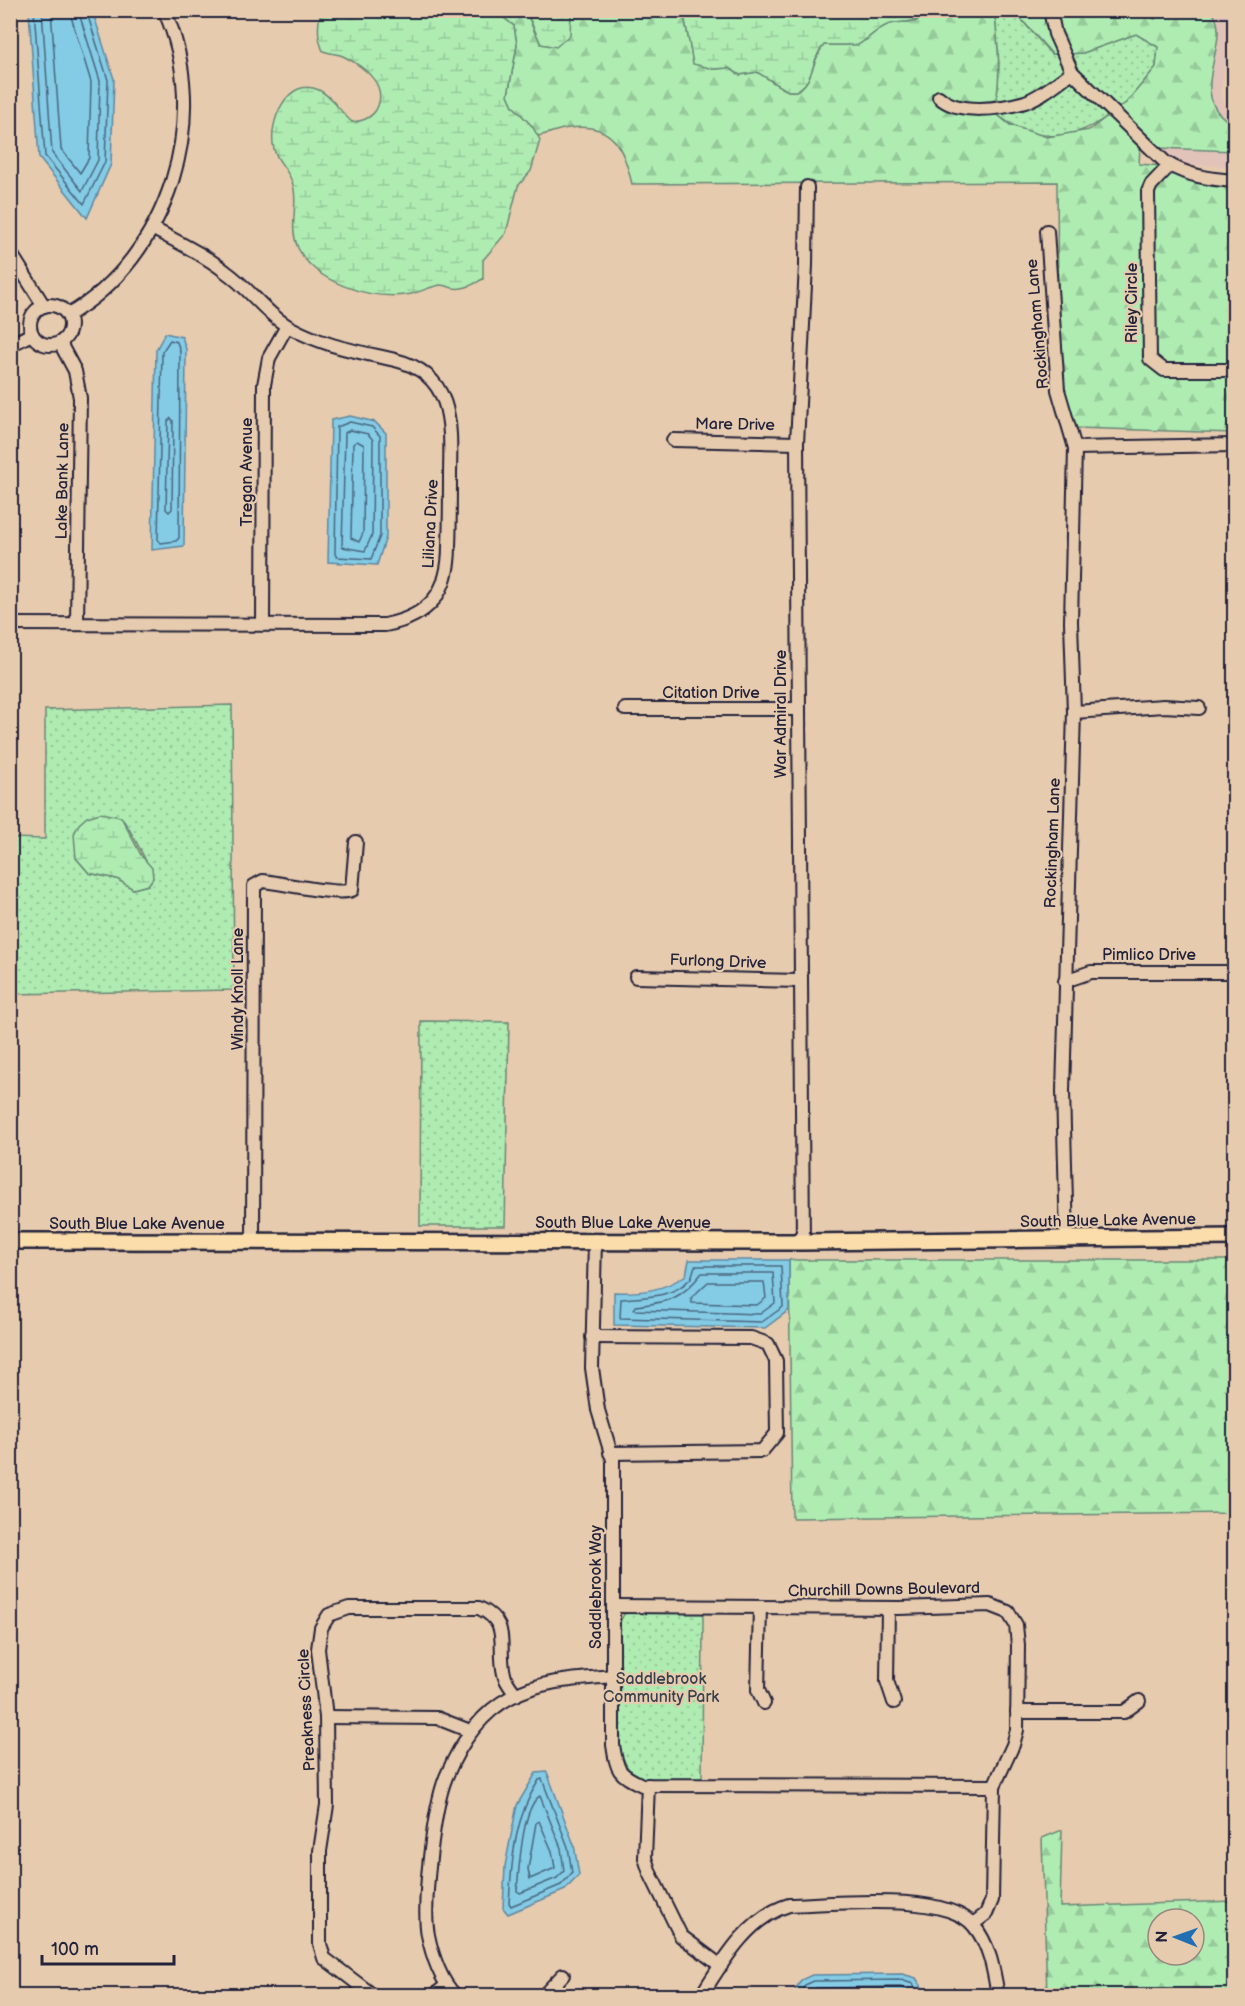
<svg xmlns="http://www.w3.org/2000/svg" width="1245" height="2006" font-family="'Balsamiq Sans',sans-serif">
<defs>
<pattern id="grass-dots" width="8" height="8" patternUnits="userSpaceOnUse" patternTransform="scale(1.5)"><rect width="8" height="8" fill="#afecb2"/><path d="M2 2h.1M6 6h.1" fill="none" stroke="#96ca9a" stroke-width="1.8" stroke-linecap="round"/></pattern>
<pattern id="forest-firs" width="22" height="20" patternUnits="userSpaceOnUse" patternTransform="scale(1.5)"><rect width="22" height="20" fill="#afecb2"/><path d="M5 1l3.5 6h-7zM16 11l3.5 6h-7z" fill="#96ca9a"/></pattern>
<pattern id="wetland-marsh" width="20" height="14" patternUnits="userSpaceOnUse" patternTransform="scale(1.5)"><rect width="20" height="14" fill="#afecb2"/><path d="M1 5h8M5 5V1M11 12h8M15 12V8" fill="none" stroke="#96ca9a"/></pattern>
</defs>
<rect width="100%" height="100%" fill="#e7cbae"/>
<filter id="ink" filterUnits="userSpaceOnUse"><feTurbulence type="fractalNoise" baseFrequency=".0167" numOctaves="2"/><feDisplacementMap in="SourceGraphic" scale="12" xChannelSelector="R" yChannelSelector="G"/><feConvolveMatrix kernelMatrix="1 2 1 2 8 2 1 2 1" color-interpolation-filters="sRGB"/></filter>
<g filter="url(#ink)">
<g fill="#e2c3ba">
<path d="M1211 11H1229L1233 20 1220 94 1225 109 1234 120V127L1217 110 1210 90 1211 66 1219 33 1216 16Z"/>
<path d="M1157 148 1234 151V166L1179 165Z"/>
</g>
<g fill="url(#grass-dots)" stroke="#688776" stroke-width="1.5" fill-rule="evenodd">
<path d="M987 11H1014L1051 54H1056L1065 71 1024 97 996 102C1001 73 998 46 995 17Z"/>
<path d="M1136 34 1158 47 1156 67 1126 103 1117 109 1076 69 1067 54 1083 53Z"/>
<path d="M1071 78 1109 115C1071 143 1031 143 994 112Z"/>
<path d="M232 705 234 990 11 994V838L45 839V710ZM121 817C132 832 147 861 153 878L148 885 133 889 117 879 89 873 76 858Z"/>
<path d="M421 1021 509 1022 505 1226H420Z"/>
<path d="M632 1612 703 1613 702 1782 642 1779 628 1769 620 1751V1622L624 1614Z"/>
</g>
<g fill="url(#forest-firs)" stroke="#688776" stroke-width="1.5" fill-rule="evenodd">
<path d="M1056 10 1139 11 1155 19 1161 11H1211C1233 35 1195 80 1217 111 1222 117 1229 122 1234 127V151L1157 148 1117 109 1126 103 1156 67 1158 47 1136 34 1083 53 1067 54Z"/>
<path d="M495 11H526L535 33 571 19V11H688L685 20 693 63 714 69 729 68 740 75 757 72C768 77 779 89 790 91 810 95 813 56 824 45H847L866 40 875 31 886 25 896 22H915L929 11H987L995 17C998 46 1001 73 996 102 977 105 954 105 940 90L932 96 939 103 994 112 1010 125 1047 137 1089 130 1109 115 1143 147H1140L1139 164 1162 166 1143 192 1145 360 1152 369 1162 374H1234V433L1076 428 1063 389 1058 318 1057 182 632 184C623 147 613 122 569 128 559 129 549 134 538 136L513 106 508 95 517 45 514 26Z"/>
<path d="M1014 11H1045L1056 54H1052Z"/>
<path d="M1171 171 1234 185V365H1165L1155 357 1154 193Z"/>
<path d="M789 1260H1234V1513L792 1518Z"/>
<path d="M1062 1830 1060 1907 1234 1901V1995H1047L1042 1838ZM1158 1919H1194V1955H1158Z"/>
</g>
<g fill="url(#wetland-marsh)" stroke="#688776" stroke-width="1.5">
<path d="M321 11H495L514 26 517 45 508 95 513 106 532 126 540 140 531 171 518 186 506 233 483 260V279C473 284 465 290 453 288 448 287 446 285 440 285 428 287 417 294 405 295 369 299 315 283 298 248 288 225 299 206 293 185 290 171 277 162 274 149 267 123 288 75 319 90 333 97 340 112 352 122 361 122 371 118 376 110 389 86 366 68 345 57 338 53 330 54 323 51 317 37 317 25 321 11Z"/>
<path d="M526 11H571L570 35 556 47 541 44Z"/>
<path d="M688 11V10L929 11C916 26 902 19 885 26 875 31 868 39 858 45H824C810 59 816 81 796 91H788L757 72 740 75 729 68 714 69 693 64 685 20Z"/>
<path d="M100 813 121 817 141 855 152 868 153 878 148 885 133 889 117 879 89 873 76 858 74 834 79 824 87 817Z"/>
</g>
<g fill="#84cbe5" stroke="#5d87a1" stroke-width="1.5">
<path d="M29 11H90L95 19 114 79 111 164 87 218 39 158Z"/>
<path d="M165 333 182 337 186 349 184 546 152 550 156 350Z"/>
<path d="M350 416 375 422 386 433V537L377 565 328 562 331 420Z"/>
<path d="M689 1260H789V1310L765 1328 614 1325V1292C641 1293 663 1291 686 1275Z"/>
<path d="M547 1772 574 1845 579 1875 565 1890 508 1914 503 1908 505 1866 517 1805 536 1773Z"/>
<path d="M902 1974 916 1978 927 1995H792L801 1980 812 1975Z"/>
</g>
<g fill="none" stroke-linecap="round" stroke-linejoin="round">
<g stroke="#49667f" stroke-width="1.5">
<path d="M34 10 45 156 84 204 105 162 108 80 86 10"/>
<path d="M42 10 52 153 82 191 98 160 100 81 78 10"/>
<path d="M51 10 61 149 80 173 89 158 91 82 69 10"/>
<path d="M170 340 177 342 180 351 179 538 176 541 161 543 158 540 162 352Z"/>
<path d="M171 418 173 421 172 509 169 512 166 509 168 421Z"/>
<path d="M350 422 372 427 380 436V536L371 559 337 557 335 554 337 427Z"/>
<path d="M350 430 368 434 373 440 372 535 365 551 342 547 345 433Z"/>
<path d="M357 441 364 445 363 533 359 542 351 538 353 444Z"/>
<path d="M695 1266H781L783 1307 762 1322 620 1318 621 1299C644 1297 673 1298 690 1279 693 1276 693 1270 695 1266Z"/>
<path d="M702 1273H773L775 1303 760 1314 634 1310 636 1306C670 1302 681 1299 702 1273Z"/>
<path d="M708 1282H764L766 1298 757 1305 692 1303 691 1298Z"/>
<path d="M542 1779 568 1847 572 1873 561 1885 511 1906 509 1903C512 1859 514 1818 539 1780Z"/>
<path d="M540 1796 561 1848 564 1871 557 1878 520 1893 517 1891C519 1870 522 1806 540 1796Z"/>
<path d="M539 1821 552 1851 555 1868 530 1879 528 1869 536 1823Z"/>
<path d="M799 1996 805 1985 814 1981 901 1980 913 1984 920 1996"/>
<path d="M808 1996 816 1988 900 1987 908 1990 912 1996"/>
</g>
<defs>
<g id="minor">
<path d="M1050 10 1055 34 1072 72 1166 163C1188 176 1209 179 1234 181"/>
<path d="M939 97C958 115 1001 109 1025 102 1042 96 1058 82 1072 72"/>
<path d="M1170 165 1151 185 1148 192 1150 359 1164 370H1234"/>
<path d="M1047 231 1058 390 1075 448 1071 622 1074 712 1063 1091 1067 1239"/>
<path d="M10 252 44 306"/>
<circle cx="50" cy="325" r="20"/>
<path d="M68 315C169 257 213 116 164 10"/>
<path d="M60 343 75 371 80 398 77 624"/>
<path d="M10 345 32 334"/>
<path d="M673 440 797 443"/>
<path d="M1075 448 1234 445"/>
<path d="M10 624 385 625C430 616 449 592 449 546 450 522 450 498 450 473 451 425 454 374 395 360 356 351 327 347 291 328 267 315 249 288 226 272 204 254 177 242 152 228"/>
<path d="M263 624 264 385 269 358 287 326"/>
<path d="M625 709H797"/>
<path d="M1074 712 1164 706 1199 708"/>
<path d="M636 977 799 981"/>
<path d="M1065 981 1091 972H1234"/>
<path d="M595 1240 592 1368 598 1410 613 1460V1745C617 1771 618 1774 642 1785L994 1786"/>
<path d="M253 1242 254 886 263 881C283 883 337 896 352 890L356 842"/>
<path d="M803 1242 797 443 806 265 807 187"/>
<path d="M592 1337 751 1338 768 1344 776 1361 777 1433 762 1451 610 1453"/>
<path d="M613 1606 899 1608 990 1605 1008 1612 1016 1625 1018 1645 1017 1730 1013 1745 994 1786 992 1900 986 1914 973 1924"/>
<path d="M760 1607 758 1690 764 1703"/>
<path d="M888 1608 887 1681 894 1702"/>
<path d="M1017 1712H1124L1139 1701"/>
<path d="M326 1717 437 1718 470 1731"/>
<path d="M648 1785 645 1858 650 1873 681 1936 721 1966"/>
<path d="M374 1996 324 1958 320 1944V1851L327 1805 326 1717 318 1649 321 1628 329 1615 349 1608H479C512 1623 497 1646 504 1674 505 1681 512 1689 516 1695"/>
<path d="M433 1996 446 1986"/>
<path d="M456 1996C441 1982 432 1955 428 1935 422 1904 434 1806 446 1777 459 1746 480 1713 511 1697 543 1680 578 1679 613 1676"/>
<path d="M543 1996 563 1975"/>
<path d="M701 1996C723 1961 748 1917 789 1905 831 1904 946 1891 974 1926 990 1945 994 1972 998 1996"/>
</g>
<path id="major" d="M10 1241 803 1242 1234 1237"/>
</defs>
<use href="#minor" stroke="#22223b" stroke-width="16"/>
<use href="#major" stroke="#22223b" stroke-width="20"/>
<use href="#minor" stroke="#e7cbae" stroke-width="12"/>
<use href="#major" stroke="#fbddab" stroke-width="15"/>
</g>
</g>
<g text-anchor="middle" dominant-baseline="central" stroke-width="4.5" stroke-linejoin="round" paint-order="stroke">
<g font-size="16" fill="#22223b" stroke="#e7cbae">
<text transform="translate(1132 303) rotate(-90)">Riley Circle</text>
<text transform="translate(1038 324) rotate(-95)">Rockingham Lane</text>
<text transform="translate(735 425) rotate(1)">Mare Drive</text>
<text transform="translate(247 472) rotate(-90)">Tregan Avenue</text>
<text transform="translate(63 481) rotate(-89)">Lake Bank Lane</text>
<text transform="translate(431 524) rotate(-87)">Liliana Drive</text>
<text x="711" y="693">Citation Drive</text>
<text transform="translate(781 714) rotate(-90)">War Admiral Drive</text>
<text transform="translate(1053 843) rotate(-88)">Rockingham Lane</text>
<text x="1149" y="955">Pimlico Drive</text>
<text transform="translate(718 962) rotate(2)">Furlong Drive</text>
<text transform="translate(238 989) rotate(-90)">Windy Knoll Lane</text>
<text transform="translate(1108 1221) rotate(-1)">South Blue Lake Avenue</text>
<text x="623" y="1223">South Blue Lake Avenue</text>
<text x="137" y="1224">South Blue Lake Avenue</text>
<text transform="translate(596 1587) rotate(-90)">Saddlebrook Way</text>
<text transform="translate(884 1590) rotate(-1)">Churchill Downs Boulevard</text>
<text transform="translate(307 1710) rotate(-93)">Preakness Circle</text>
</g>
<g font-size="16" fill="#37404d" stroke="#e7cbae">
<text x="661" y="1679">Saddlebrook<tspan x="661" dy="18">Community Park</tspan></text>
</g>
</g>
<rect width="1245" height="2006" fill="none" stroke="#e7cbae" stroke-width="36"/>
<rect x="18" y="18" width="1209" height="1970" fill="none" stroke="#22223b" stroke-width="2" filter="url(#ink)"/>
<g transform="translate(1176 1937) rotate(271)"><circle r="28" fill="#e7cbae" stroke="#988780" stroke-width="1.5"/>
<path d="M0-4.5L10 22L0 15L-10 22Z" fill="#1f6fb2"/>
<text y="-9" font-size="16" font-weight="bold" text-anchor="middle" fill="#22223b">N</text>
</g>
<path d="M42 1955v9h132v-9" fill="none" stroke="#22223b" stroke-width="3"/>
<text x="51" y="1955" font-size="18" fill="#22223b" stroke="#e7cbae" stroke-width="4.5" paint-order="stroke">100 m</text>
</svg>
